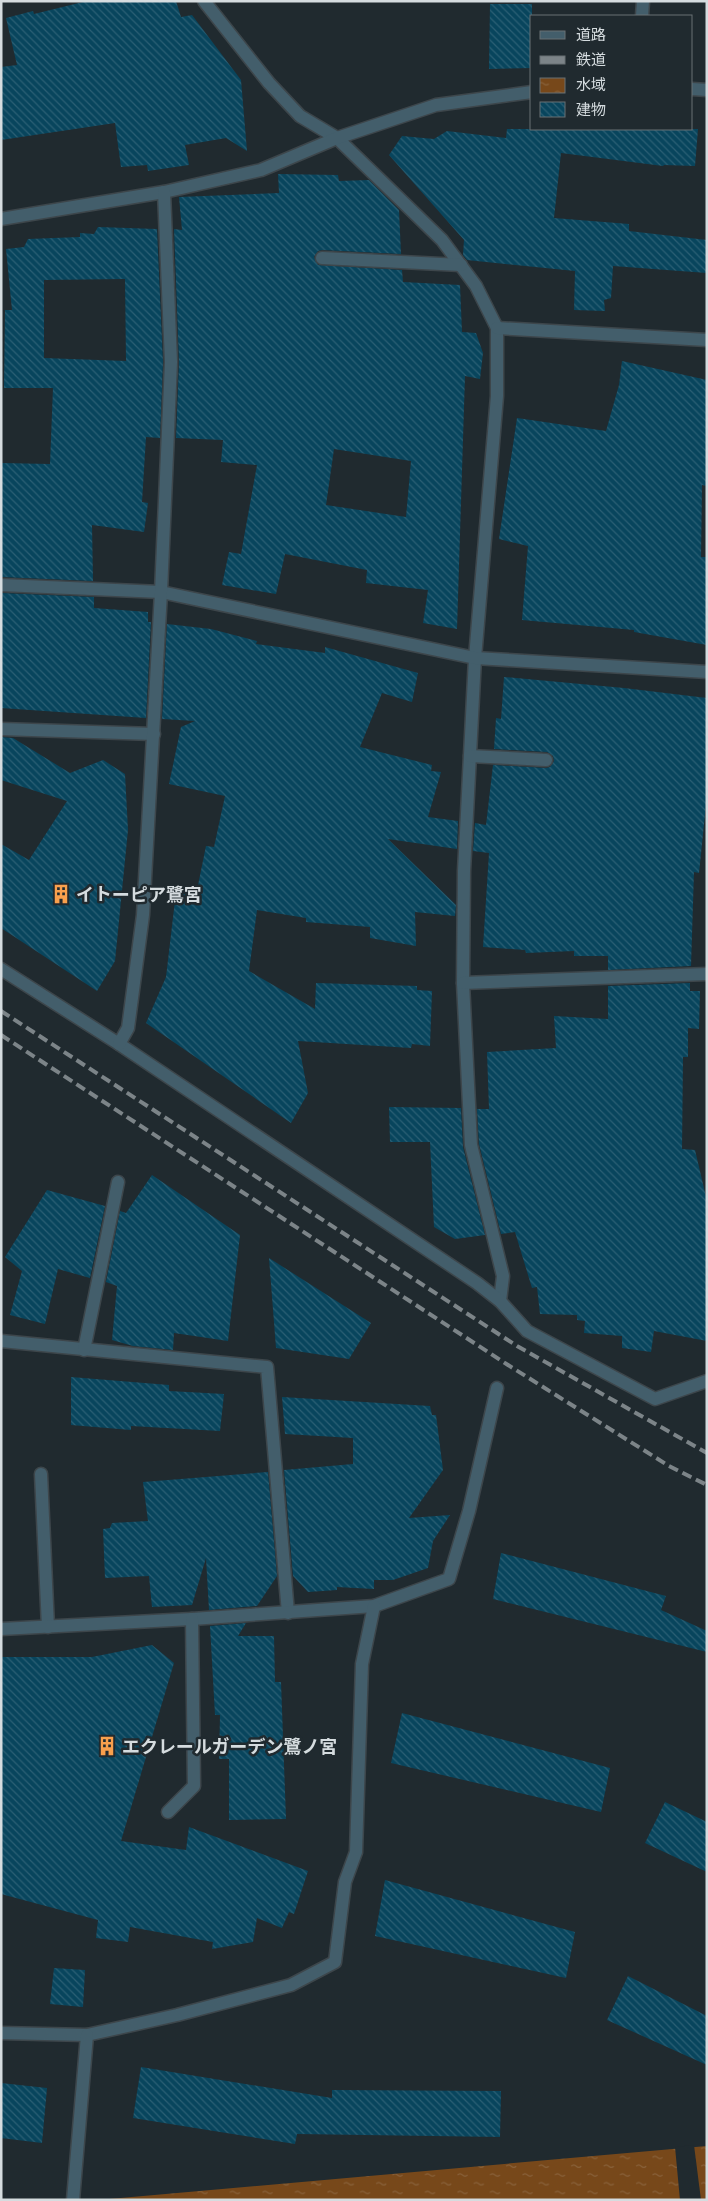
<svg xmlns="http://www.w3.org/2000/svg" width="708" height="2201" font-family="Lato,'Noto Sans JP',sans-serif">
<defs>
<pattern id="water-ripples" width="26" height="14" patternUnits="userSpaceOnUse" patternTransform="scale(1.25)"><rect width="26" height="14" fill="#77481a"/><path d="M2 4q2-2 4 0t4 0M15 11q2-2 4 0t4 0" fill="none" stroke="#89623b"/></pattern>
<pattern id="building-back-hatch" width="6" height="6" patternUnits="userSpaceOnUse" patternTransform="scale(1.25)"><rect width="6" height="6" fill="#08455d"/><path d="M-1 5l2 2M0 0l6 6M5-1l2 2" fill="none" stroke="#2b5f74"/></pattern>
</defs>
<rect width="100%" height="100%" fill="#202a2f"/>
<path fill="url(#water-ripples)" d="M707 2146V2200H98L684 2148Z"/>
<path fill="#202a2f" d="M694 2145 701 2200H680L675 2147Z"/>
<g fill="url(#building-back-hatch)" fill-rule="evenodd">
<path d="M87 1H176L181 17 192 15 241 80 247 151 226 138 185 145 189 165 148 171 147 165 121 167 115 123 1 140V67L17 65 6 18 33 11 34 14Z"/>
<path d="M490 4H532V68L489 69Z"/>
<path d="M507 129H698L695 166 664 165 663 166 561 153 554 218 629 224V231L707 240V273L613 266 611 298 604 300 605 311 574 310 575 271 467 260 463 255 464 240 389 155 402 136 434 139 447 131 506 138Z"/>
<path d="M278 174 338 175 339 181 369 180 399 210 401 254 322 250 318 251 314 257 318 265 402 270 403 282 460 285 462 332 476 333 483 353 480 379 465 376 457 629 423 623 428 590 366 583 367 570 285 554 276 594 222 585 229 552 241 554 257 465 221 462 223 440 176 438 179 362 174 229 182 230 179 197 279 193ZM334 449 411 461 406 517 326 505Z"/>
<path d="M98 227 157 229 163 362 160 438 146 437 142 502 148 503 144 532 92 525 93 581 1 577V463L50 464 53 388H4L5 310H12L6 249 24 247 28 239 80 237V233L94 234ZM125 279 126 361 44 358V280Z"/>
<path d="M622 361 707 380V486L702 485 701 557H707V645L634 632V630L522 620 528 546 499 539 517 418 606 431 619 385Z"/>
<path d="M1 593 94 597V608L148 612V622H151L146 718 1 708Z"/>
<path d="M167 624 211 629 257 641 256 644 325 653V647L418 673 412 702 382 693 360 747 432 765 431 771 441 772 428 817 458 821 457 849 388 839 456 905 455 916 415 912 416 946 370 938V927L306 922V918L257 910 249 971 315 1009 316 983 417 986V990L432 991 430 1046 412 1044 411 1048 298 1041 308 1093 291 1123 146 1023 166 977 176 892 196 895 206 846 214 847 225 796 169 784 181 727 195 721 162 719Z"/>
<path d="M504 677 624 688 707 698V795L699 873 694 872 691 966 608 970V956H574V951L526 953 525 950 483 947 489 853 473 851 475 823 486 825 493 765 546 768 550 767 554 761 553 756 547 752 494 749 496 718 501 719Z"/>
<path d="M1 737 13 738 70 773 103 760 125 774 128 830 115 961 97 991 1 928V844L29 860 67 801 1 780Z"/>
<path d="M690 983V991H700L699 1029 688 1028V1057H683L682 1149 695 1150 707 1201V1341L654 1331 651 1352 622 1348V1336L584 1333 585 1321 577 1320V1315L540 1314 537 1287 532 1288 515 1232 501 1234 479 1144 477 1109H489L487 1052 556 1048 554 1016 608 1019V986Z"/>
<path d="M389 1107 461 1108 463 1147 485 1235 455 1239 434 1227 430 1142H390Z"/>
<path d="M152 1175 240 1235 228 1341 174 1333 173 1350 133 1346 112 1340 117 1286 106 1282 120 1211 126 1213Z"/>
<path d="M47 1190 105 1206 90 1278 58 1269 45 1324 10 1315 22 1271 5 1257Z"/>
<path d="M269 1258 371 1323 349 1359 276 1348Z"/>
<path d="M71 1377 169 1385V1391L224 1394 220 1431 131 1426V1430L71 1425Z"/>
<path d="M282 1397 430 1406 432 1415H436L443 1470 409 1518 450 1515 433 1541 428 1568 393 1580H374V1589L337 1587V1590L308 1592 293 1576 284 1470 353 1464V1438L285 1434Z"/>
<path d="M268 1472 277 1576 257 1606 209 1610 206 1558 192 1605 152 1607 149 1576 105 1578 103 1529 110 1528 112 1523 148 1521 143 1482Z"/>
<path d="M501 1553 666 1596 661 1610 707 1631V1652L493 1599Z"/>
<path d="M246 1623 238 1636H274L275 1682H281L286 1819 229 1820V1759H219L220 1715H215L210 1626Z"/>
<path d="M152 1645 174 1663 121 1841 186 1850 189 1827 308 1871 294 1914 289 1912 282 1928 257 1918 253 1942 212 1949 213 1942 130 1927 128 1942 96 1938 98 1920 1 1894V1657H92Z"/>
<path d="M402 1713 610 1768 601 1812 391 1763Z"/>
<path d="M665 1802 707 1822V1872L645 1843Z"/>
<path d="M385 1880 575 1932 566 1978 375 1936Z"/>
<path d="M54 1968 85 1970 83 2007 50 2004Z"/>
<path d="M628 1976 707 2016V2065L607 2020Z"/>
<path d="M141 2067 332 2098V2090L501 2091 500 2137 297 2134 295 2144 133 2118Z"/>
<path d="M1 2083 47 2088 42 2143 1 2138Z"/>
</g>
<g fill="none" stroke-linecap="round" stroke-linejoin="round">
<defs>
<g id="street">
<path d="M204 1 269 83 300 116 337 138 442 240 476 286 497 328V396L475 658 464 871 463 983 471 1145 503 1276 500 1301"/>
<path d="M642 16 643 1"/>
<path d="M692 89 707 90"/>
<path d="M1 219 164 192 261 170 337 138 436 105 532 92"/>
<path d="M322 258 461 265"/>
<path d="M497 328 707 340"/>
<path d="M1 585 161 592 475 658 707 672"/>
<path d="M1 729 154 734"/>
<path d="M470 756 546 760"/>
<path d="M1 969 119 1044 477 1283 500 1301 527 1331 655 1399 707 1381"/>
<path d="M463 983 707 974"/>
<path d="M119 1044 128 1028 143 915 161 592 171 362 164 192"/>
<path d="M1 1341 267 1367 288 1613"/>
<path d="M84 1350 118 1182"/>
<path d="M41 1474 48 1627"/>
<path d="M1 1629 192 1619 374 1606 449 1579 469 1511 497 1388"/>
<path d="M168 1812 194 1786 192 1619"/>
<path d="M1 2033 87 2035 177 2015 291 1985 335 1962 345 1882 356 1852 362 1664 374 1606"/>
<path d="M73 2200 87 2035"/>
</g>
</defs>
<use href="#street" stroke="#3d464b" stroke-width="15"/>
<use href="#street" stroke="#435e6b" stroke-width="12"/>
<g stroke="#7c8488" stroke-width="4" stroke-dasharray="10 5" stroke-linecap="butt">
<path d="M1 1011 517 1346 707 1453"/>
<path d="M1 1035 508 1365 669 1466 707 1485"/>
</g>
</g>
<defs>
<symbol id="building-bare" viewBox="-9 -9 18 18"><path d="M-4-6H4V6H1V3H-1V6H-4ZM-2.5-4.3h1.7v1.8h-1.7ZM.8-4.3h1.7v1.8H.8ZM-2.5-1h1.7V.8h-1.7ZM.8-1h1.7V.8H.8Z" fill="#f9a04d" stroke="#202a2f" stroke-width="2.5" paint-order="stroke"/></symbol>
</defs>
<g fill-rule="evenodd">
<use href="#building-bare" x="47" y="880" width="28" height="28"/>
<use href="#building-bare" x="93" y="1732" width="28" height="28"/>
</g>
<g text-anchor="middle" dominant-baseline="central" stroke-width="5" stroke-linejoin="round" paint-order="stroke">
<g font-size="18" font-weight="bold" fill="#d5dcdf" stroke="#202a2f" text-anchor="start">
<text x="76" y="894">イトーピア鷺宮</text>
<text x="122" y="1746">エクレールガーデン鷺ノ宮</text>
</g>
</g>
<rect width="708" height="2201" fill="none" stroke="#d5dcdf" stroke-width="5"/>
<rect x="530" y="15" width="162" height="115" fill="#202a2f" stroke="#687175"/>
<rect x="540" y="31" width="25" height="8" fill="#435e6b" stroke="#687175"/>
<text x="576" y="40" font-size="15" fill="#d5dcdf">道路</text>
<rect x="540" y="56" width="25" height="8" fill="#7c8488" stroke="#687175"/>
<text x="576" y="65" font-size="15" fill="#d5dcdf">鉄道</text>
<rect x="540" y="78" width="25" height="15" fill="url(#water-ripples)" stroke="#687175"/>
<text x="576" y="90" font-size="15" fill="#d5dcdf">水域</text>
<rect x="540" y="102" width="25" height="15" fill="url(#building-back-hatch)" stroke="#687175"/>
<text x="576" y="115" font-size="15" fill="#d5dcdf">建物</text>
</svg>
